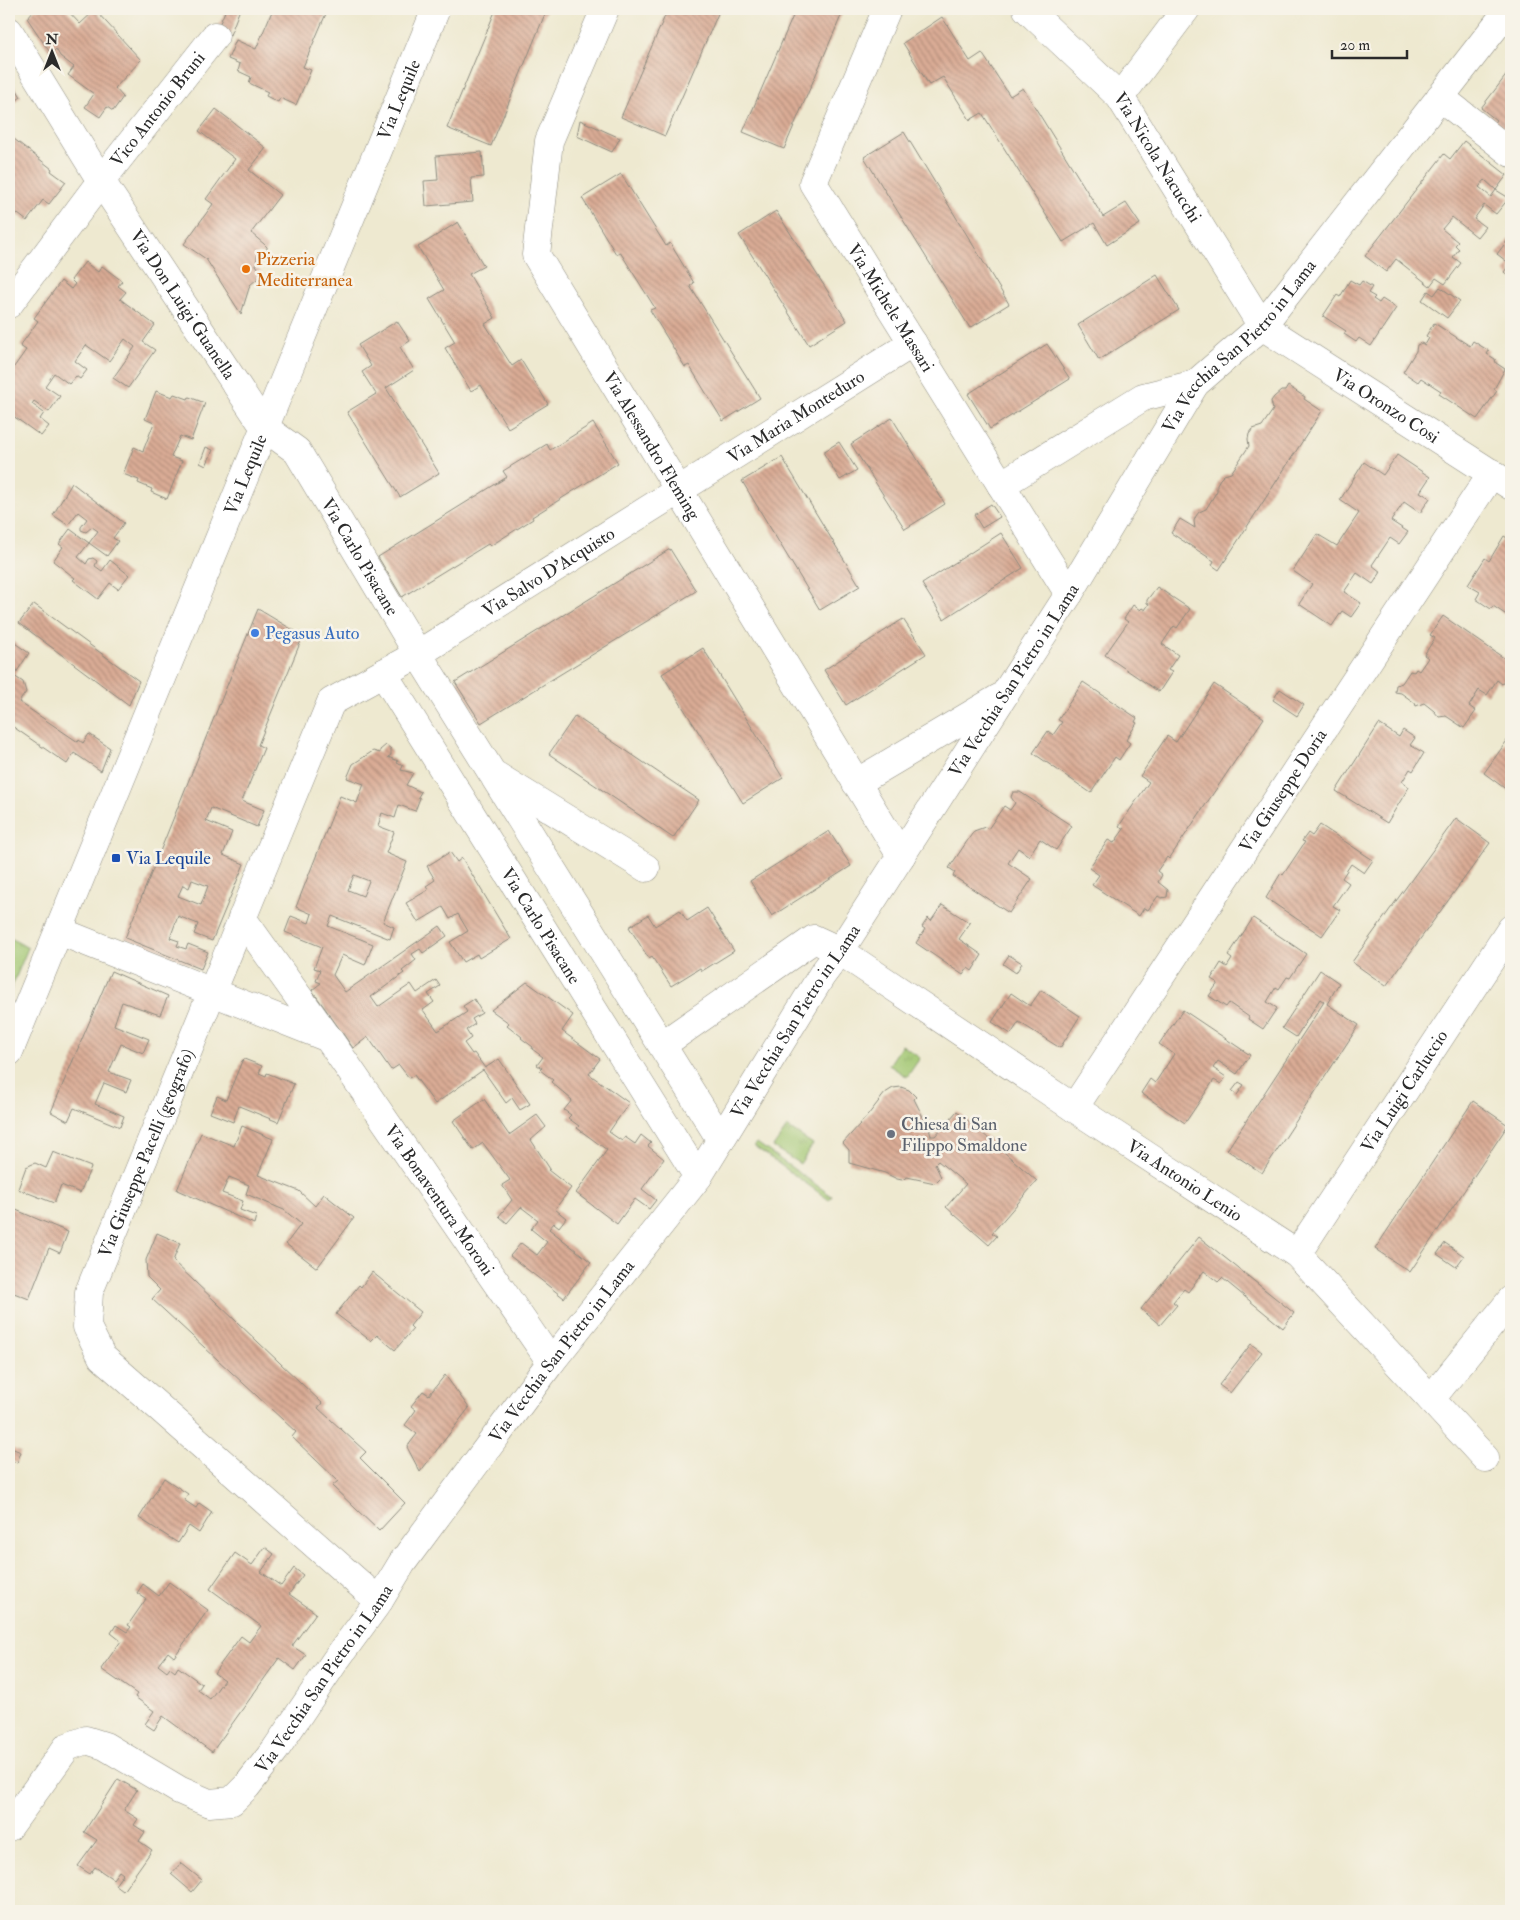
<svg xmlns="http://www.w3.org/2000/svg" width="1520" height="1920" font-family="'IM FELL Double Pica',serif">
<defs>
<pattern id="grass-tufts" width="24" height="20" patternUnits="userSpaceOnUse" patternTransform="scale(1.25)"><rect width="24" height="20" fill="#a0c670"/><path d="M3 7l-1-3M5 7V3M7 7l1-3M15 17l-1-3M17 17v-4M19 17l1-3" fill="none" stroke="#8aaa61"/></pattern>
<pattern id="building-back-hatch" width="6" height="6" patternUnits="userSpaceOnUse" patternTransform="scale(1.25)"><rect width="6" height="6" fill="#daac95"/><path d="M-1 5l2 2M0 0l6 6M5-1l2 2" fill="none" stroke="#b18c7a"/></pattern>
</defs>
<rect width="100%" height="100%" fill="#f7f3e8"/>
<filter id="ink" filterUnits="userSpaceOnUse"><feTurbulence type="fractalNoise" baseFrequency=".02" numOctaves="2"/><feDisplacementMap in="SourceGraphic" scale="10" xChannelSelector="R" yChannelSelector="G"/><feConvolveMatrix kernelMatrix="1 2 1 2 8 2 1 2 1" color-interpolation-filters="sRGB"/></filter>
<filter id="wash" filterUnits="userSpaceOnUse"><feTurbulence type="fractalNoise" baseFrequency=".0096" numOctaves="4" result="noise"/><feDisplacementMap in="SourceGraphic" scale="20" xChannelSelector="R" yChannelSelector="G"/><feGaussianBlur stdDeviation="1.12" result="paint"/><feColorMatrix in="noise" values="0 0 0 0 0 0 0 0 0 0 0 0 0 0 0 0 0 1.4 0 .05"/><feComposite in="paint" operator="in"/></filter>
<g filter="url(#wash)">
<rect width="100%" height="100%" fill="#eee9d0"/>
<g fill="url(#grass-tufts)" stroke="#66784e">
<path d="M9 937 28 948 9 994Z"/>
<path d="M902 1045 920 1058 907 1077 889 1065Z"/>
<path d="M787 1127 813 1144 800 1164 773 1147Z"/>
<path d="M757 1143 832 1196 829 1200 754 1146Z"/>
</g>
<g id="blocks">
<g fill="url(#building-back-hatch)" fill-rule="evenodd">
<path d="M35 9H66L80 24 95 10 141 60 115 88 123 97 113 111 107 107 100 117 85 107 94 94 68 75 74 67 60 56 56 49 51 54 27 18Z"/>
<path d="M226 9H240L230 35 219 25Z"/>
<path d="M273 9H328L303 67 311 70 296 105 280 98 278 102 266 96 268 92 249 83 251 77 238 71 240 64 228 59 236 40 256 49Z"/>
<path d="M496 9H547L491 146 447 128Z"/>
<path d="M668 9H720L665 136 621 117Z"/>
<path d="M796 9H844L784 149 743 132Z"/>
<path d="M942 17 970 61 982 53 1010 96 1023 88 1103 217 1126 203 1140 224 1107 245 1094 223 1063 242 982 113 970 120 943 77 929 85 903 43Z"/>
<path d="M1511 69V143L1491 127 1496 120 1481 108Z"/>
<path d="M9 76 21 97 10 105 9 103Z"/>
<path d="M216 109 266 148 249 170 280 195 251 233 264 244 267 247V250L264 254 258 253 256 265 263 274 250 285 241 314 206 259 184 244 213 204 206 199 235 159 199 131Z"/>
<path d="M580 120 620 138 612 152 577 136Z"/>
<path d="M904 132 1009 304 970 328 864 157Z"/>
<path d="M9 135 52 169 51 171 66 182 49 204 43 200 27 221 9 207Z"/>
<path d="M1464 141 1507 175 1496 190 1485 180 1479 187 1491 197 1496 190 1509 198 1496 214 1484 205 1474 219 1485 227 1477 237 1452 217 1442 229 1458 242 1455 245 1459 249 1453 257 1461 263 1445 284 1436 278 1430 286 1396 259 1386 272 1365 256 1444 154 1450 159Z"/>
<path d="M482 152 484 177 471 178 473 202 426 206 424 181 438 180 436 156Z"/>
<path d="M621 174 666 246 670 243 694 283 690 286 760 398 723 421 689 365 685 367 650 310 655 308 620 252 616 254 582 198Z"/>
<path d="M776 211 847 321 809 345 739 235Z"/>
<path d="M458 222 484 266 469 274 495 318 485 324 512 366 521 360 548 404 508 428 481 385 471 391 445 348 455 342 429 299 444 290 418 247Z"/>
<path d="M1511 236V278L1504 272 1510 264 1497 254Z"/>
<path d="M85 262 98 272 102 266 122 281 118 286 126 292 120 299 155 325 143 342 155 350 128 388 113 378 135 347 125 339 109 361 86 345 75 361 87 370 80 379 76 376 69 384 54 373 45 386 60 396 49 412 34 401 32 404 44 413 40 419 49 426 41 436 9 413V374L26 350 20 346 38 321 34 318 61 281 71 289 75 284 71 280Z"/>
<path d="M1157 275 1179 310 1099 360 1078 325Z"/>
<path d="M1350 280 1359 285 1362 281 1372 287 1368 293 1375 297 1373 299 1379 303 1382 299 1396 308 1371 346 1359 338 1356 342 1344 334 1346 331 1323 316 1337 295 1340 297Z"/>
<path d="M1440 287 1460 301 1447 318 1422 300 1428 291 1434 295Z"/>
<path d="M397 321 410 341 400 347 414 370 386 388 439 473 400 497 347 412 376 394 362 372 371 366 358 345Z"/>
<path d="M1434 323 1470 346 1473 341 1489 351 1487 354 1495 359 1496 363 1505 369 1494 389 1497 391 1477 419 1439 394 1441 391 1421 378 1418 382 1403 372 1416 351 1417 345 1421 343 1425 345 1429 338 1426 336Z"/>
<path d="M1047 344 1070 379 990 429 968 394Z"/>
<path d="M1288 386 1305 397 1304 399 1322 411 1219 570 1212 565 1214 561 1171 533 1180 519 1195 528 1194 521 1196 516 1199 512 1206 509 1217 491V484L1220 479 1224 475 1231 473 1249 446 1248 439 1249 434 1253 429 1262 426 1273 410 1271 401 1274 397 1281 391H1285Z"/>
<path d="M156 391 172 397 174 394 188 399 189 397 205 403 191 440 180 436 171 457 182 461 167 499 151 492 152 489 138 483 139 480 123 474 134 447 143 451 154 423 145 419Z"/>
<path d="M892 418 945 504 905 529 851 444Z"/>
<path d="M593 423 618 463 532 517 533 519 490 546 488 544 402 597 378 557 507 477 503 471 547 444 550 450Z"/>
<path d="M839 442 857 470 840 480 823 452Z"/>
<path d="M206 447 213 450 206 466 200 463Z"/>
<path d="M1397 455 1430 477 1420 492 1430 498 1420 513 1404 502 1391 521 1408 532 1399 544 1390 538 1372 565 1381 572 1373 584 1357 573 1344 592 1361 603 1351 617 1342 611 1332 626 1299 604 1312 584 1293 571 1317 534 1337 546 1359 513 1340 500 1364 462 1383 475Z"/>
<path d="M782 457 860 586 820 610 742 481Z"/>
<path d="M72 483 124 523 113 538 118 541 107 556 89 543 98 531 92 527 86 532 81 530V527L87 519 78 512 68 525 53 515Z"/>
<path d="M991 504 1000 517 982 528 974 515Z"/>
<path d="M70 529 89 543 78 557 86 564 89 559 93 558 97 561 95 566 102 571 110 560 129 575 118 589 110 583 98 599 73 580 75 578 53 561 63 547 59 544Z"/>
<path d="M1001 533 1023 568 944 619 922 584Z"/>
<path d="M1511 535V618L1493 606 1491 609 1476 599 1480 592 1468 585 1485 558 1489 561 1504 536 1509 539Z"/>
<path d="M670 549 696 591 481 723 455 682Z"/>
<path d="M1157 587 1190 609 1177 628 1174 626 1162 644 1178 655 1168 670 1172 672 1159 692 1105 655 1128 622 1124 619 1133 605 1140 610 1142 608 1145 610 1149 604 1147 603V600Z"/>
<path d="M34 604 139 681 129 705 19 623Z"/>
<path d="M258 609 303 636 258 745 264 748 242 801 264 810 257 827 211 808 206 821 232 832 223 855 244 864 212 941 194 934 198 924 178 916 170 938 179 941 177 946 186 949 188 944 208 952 201 969 125 938ZM192 880 208 886 201 905 178 896 183 885 189 888Z"/>
<path d="M1443 616 1511 663V675L1509 674 1502 684 1497 680 1487 695 1479 690 1469 706 1476 711 1464 728 1446 716 1439 717 1434 711 1424 703 1416 706 1415 703 1401 693 1395 692 1396 685 1402 683 1410 671 1414 672 1416 669 1419 671 1428 658 1424 655 1435 638 1430 635Z"/>
<path d="M903 619 926 654 846 705 824 670Z"/>
<path d="M9 639 29 653 14 676 23 682 26 692 19 702 78 742 79 740 83 743 89 734 110 748 101 771 74 753 67 764 9 724Z"/>
<path d="M703 648 783 778 743 803 662 674Z"/>
<path d="M1083 682 1137 718 1135 722 1137 723 1126 740 1130 743 1119 760 1115 757 1091 793 1033 753 1048 731 1053 735 1062 722 1058 720Z"/>
<path d="M1214 684 1264 718 1169 859 1167 857 1157 871 1162 875 1158 882 1168 890 1167 897 1161 898 1158 896 1148 910 1144 908 1139 916 1092 885 1099 875 1089 868 1108 840 1114 843 1124 829 1119 826 1149 782 1140 776 1167 736 1176 742Z"/>
<path d="M1280 689 1304 705 1297 716 1273 700Z"/>
<path d="M575 716 699 800 673 838 549 754Z"/>
<path d="M1379 724 1399 737 1403 730 1415 738 1410 745 1424 753 1413 771 1410 769 1402 782 1409 787 1387 823 1336 791Z"/>
<path d="M1511 735V793L1484 773Z"/>
<path d="M386 745 391 749V755L388 757 398 761 397 763 403 766 401 770 413 773 406 785 421 792 418 797 420 798 415 811 399 805 395 818 382 813 378 826 394 832 386 853 407 862 383 922 394 927 390 939 332 916 328 926 373 944 365 965 342 955 333 975 345 992 440 926 447 936 423 953 420 949 412 954 416 960 402 971 404 973 371 997 378 1007 411 984 417 993 436 980 440 986 428 994 434 1002 423 1010 438 1031 467 1012 463 1006 474 999 482 1013 472 1019 475 1024 466 1030 471 1038 464 1043 472 1054 474 1053 485 1068 499 1059 530 1104 520 1110 512 1098 506 1103 483 1070 435 1104 414 1075 409 1078 399 1065 391 1070 368 1037 353 1048 312 990 321 983 316 981 320 970 314 968 322 947 285 932 291 916 309 923 312 914 296 907 340 796 357 803 364 784 347 778 353 764 373 751 380 753V750ZM354 875 369 881 363 896 348 890Z"/>
<path d="M1013 792H1020L1072 826 1056 850 1040 839 1029 856 1018 848 1008 863 1032 879 1009 913 953 876 955 872 949 868 974 831 985 827 988 829 1004 806 1010 810 1015 803 1011 797Z"/>
<path d="M1456 818 1490 843 1386 986 1352 962Z"/>
<path d="M1320 825 1373 860 1364 873 1351 864 1342 878 1349 883 1333 906 1340 910 1322 936 1266 898 1281 873 1283 875 1305 842 1302 841 1308 833 1312 836Z"/>
<path d="M829 831 851 866 772 916 750 881Z"/>
<path d="M450 852 457 862 462 858 511 939 479 958 477 954 463 962 450 942 468 931 458 914 450 919 443 907 418 922 406 903 428 890 426 886 435 880 427 866Z"/>
<path d="M942 905 970 923 959 939 982 955 972 971 968 968 963 975 916 943 925 929 922 927 928 918 931 921Z"/>
<path d="M707 908 734 951 702 971 700 968 671 986 652 957 649 959 629 927 648 915 655 926 680 910 687 921Z"/>
<path d="M1253 918 1306 954 1290 978 1287 977 1279 989 1276 987 1267 1002 1277 1008 1263 1029 1248 1019 1249 1017 1229 1003 1226 1007 1209 996 1218 983 1211 979 1221 963 1227 967 1232 959 1228 956Z"/>
<path d="M1009 955 1022 963 1016 973 1003 964Z"/>
<path d="M1320 970 1339 983 1327 1004 1359 1025 1262 1173 1227 1150 1324 1002 1320 999 1296 1037 1282 1028Z"/>
<path d="M111 971 168 996 160 1015 122 1002 118 1013 114 1025 149 1039 143 1053 121 1044 109 1072 131 1080 126 1092 104 1083 95 1104 124 1116 120 1127 74 1108 68 1121 51 1112Z"/>
<path d="M527 982 573 1015 562 1031 600 1059 589 1074 629 1103 609 1132 622 1141 625 1137 635 1144 641 1135 651 1143 648 1146 664 1159 642 1189 656 1200 649 1209 635 1199 617 1224 576 1193 607 1150 577 1128 579 1126 568 1118 571 1115 564 1110 572 1100 551 1082 553 1080 540 1070 542 1068 537 1065 543 1057 532 1049 533 1047 521 1038 522 1037 507 1025 509 1023 491 1010Z"/>
<path d="M1041 990 1080 1016 1060 1048 1019 1022 1011 1034 992 1022 1011 993 1030 1006Z"/>
<path d="M1183 1010 1250 1055 1237 1074 1218 1061 1213 1068 1226 1077 1221 1084 1214 1080 1185 1123 1141 1093 1150 1079 1155 1083 1174 1054 1159 1044Z"/>
<path d="M244 1059 262 1066 259 1073 266 1076 267 1073 294 1084 278 1122 239 1106 233 1122 210 1113 217 1096 226 1100 242 1061Z"/>
<path d="M1239 1082 1244 1085 1237 1095 1232 1091Z"/>
<path d="M901 1087 909 1090 916 1097 914 1099 930 1131 931 1136H935L957 1111 1037 1181 992 1233 997 1236 989 1245 946 1207 966 1184 938 1161 935 1164 941 1177 935 1183 907 1177 902 1180 897 1179 885 1173 849 1163V1150L843 1143 868 1115 885 1093 893 1088Z"/>
<path d="M484 1099 509 1135 537 1115 546 1127 531 1140 550 1169 548 1170 571 1188 555 1209 566 1218 559 1227 554 1223 549 1229 591 1262 564 1298 510 1256 521 1243 537 1255 547 1242 531 1229 538 1220 521 1207 507 1223 499 1216 512 1200 502 1185 510 1180 483 1143 473 1150 453 1121Z"/>
<path d="M1473 1101 1508 1125 1410 1272 1375 1249Z"/>
<path d="M242 1126 273 1139 258 1175 299 1191 315 1206 324 1194 354 1218 317 1268 286 1244 301 1224 284 1210 246 1194 249 1185 229 1177 222 1193 243 1201 240 1210 256 1216 254 1224 177 1190 201 1133 234 1146Z"/>
<path d="M53 1152 91 1167 80 1193 61 1185 54 1203 18 1189 26 1167 35 1163 46 1168Z"/>
<path d="M9 1207 68 1232 60 1253 49 1248 29 1299 9 1291Z"/>
<path d="M157 1233 180 1243 173 1261 322 1403 318 1408 366 1452 360 1458 405 1503 379 1531 332 1486 338 1481 292 1437 296 1432 152 1299 160 1290 147 1277 146 1260Z"/>
<path d="M1199 1237 1294 1313 1283 1328 1222 1278 1218 1282 1204 1271 1188 1292 1184 1289 1173 1302 1177 1305 1160 1325 1141 1309Z"/>
<path d="M1445 1243 1464 1256 1456 1267 1437 1254Z"/>
<path d="M372 1272 421 1312 410 1326 413 1329 395 1350 377 1335 371 1341 336 1314 359 1285 361 1287Z"/>
<path d="M1251 1344 1262 1352 1230 1393 1219 1385Z"/>
<path d="M445 1375 469 1408 420 1472 407 1447 417 1434 405 1425 416 1410 411 1406 423 1391 429 1395Z"/>
<path d="M11 1448 21 1452 17 1463 9 1460Z"/>
<path d="M164 1478 188 1494 184 1500 196 1508 199 1503 212 1512 199 1533 189 1526 178 1543 139 1518Z"/>
<path d="M265 1547 274 1554 261 1572 281 1586 294 1568 303 1575 289 1594 316 1613 292 1646 306 1655 295 1670 279 1658 212 1752 163 1716 154 1730 145 1724 154 1711 135 1697 137 1694 101 1669 121 1641 111 1633 116 1625 127 1632 131 1627 128 1625 146 1599 137 1593 143 1584 159 1596 169 1582 208 1610 174 1657 168 1652 158 1665 167 1672 170 1668 175 1672 178 1667 202 1684 198 1690 210 1699 224 1680 214 1673 241 1636 249 1642 261 1626 210 1589 235 1553 252 1565Z"/>
<path d="M118 1779 137 1790 124 1810 138 1819 134 1825 145 1832 139 1841 152 1850 123 1891 115 1885 123 1874 119 1871 113 1879 95 1867 90 1874 78 1866 97 1840 84 1832Z"/>
<path d="M181 1863 202 1880 192 1892 171 1874Z"/>
</g>
</g>
</g>
<g filter="url(#ink)">
<use href="#blocks" fill-opacity="0" stroke="#8c8a7e" stroke-width="1"/>
<g fill="none" stroke-linecap="round" stroke-linejoin="round">
<defs>
<g id="minor">
<path id="s1" d="M605 9 549 141 536 255 901 856"/>
<path id="s2" d="M887 9 813 183 1069 594"/>
<path id="s3" d="M1027 9 1120 97 1262 326 1511 486"/>
<path id="s4" d="M9 31 101 181 265 428 297 451 418 654 492 773 646 868"/>
<path d="M1120 97 1186 9"/>
<path d="M1440 97 1511 153"/>
<path id="s5" d="M9 304 101 181 215 36"/>
<path d="M1001 485 1143 397 1195 384"/>
<path id="s6" d="M383 673 698 1177"/>
<path d="M495 778 721 1140"/>
<path d="M856 783 999 698"/>
<path d="M242 918 328 1038"/>
<path id="s7" d="M59 931 328 1038 551 1362"/>
<path id="s8" d="M662 1045 814 939 840 951 1074 1108 1297 1254 1485 1458"/>
<path id="s9" d="M1074 1108 1492 473"/>
<path id="s10" d="M1297 1254 1511 929"/>
<path d="M1431 1399 1511 1300"/>
<path id="s11" d="M379 1601 102 1357 87 1327 89 1292 331 702 418 654 913 343"/>
<path id="s12" d="M9 1827 67 1747 86 1740 105 1746 179 1790 209 1803 232 1801 247 1786 275 1750 335 1661 379 1601 402 1563 551 1362 698 1177 822 975 840 951 1069 594 1195 384 1262 326 1509 9"/>
</g>
<g id="major">
<path id="s13" d="M9 1052 436 9"/>
</g>
</defs>
<use href="#minor" stroke="#8c8a7e" stroke-width="29"/>
<use href="#major" stroke="#8c8a7e" stroke-width="29"/>
<use href="#minor" stroke="#fff" stroke-width="28"/>
<use href="#major" stroke="#fff" stroke-width="28"/>
</g>
</g>
<circle fill="#e8710a" stroke="#f7f3e8" stroke-width="2" cx="246" cy="269" r="5"/>
<circle fill="#3f7fe0" stroke="#f7f3e8" stroke-width="2" cx="255" cy="633" r="5"/>
<rect fill="#1a4fb4" stroke="#f7f3e8" stroke-width="2" x="111" y="853" width="10" height="10" rx="2.5"/>
<circle fill="#6b7280" stroke="#f7f3e8" stroke-width="2" cx="891" cy="1134" r="5"/>
<g text-anchor="middle" dominant-baseline="central" stroke-width="5" stroke-linejoin="round" paint-order="stroke">
<g font-size="18" fill="#2b2b2b" stroke="#f7f3e8">
<text stroke="none"><textPath href="#s13" startOffset="1029">Via Lequile</textPath></text>
<text stroke="none"><textPath href="#s5" startOffset="245">Vico Antonio Bruni</textPath></text>
<text stroke="none"><textPath href="#s3" startOffset="199">Via Nicola Nacucchi</textPath></text>
<text stroke="none"><textPath href="#s4" startOffset="324">Via Don Luigi Guanella</textPath></text>
<text stroke="none"><textPath href="#s2" startOffset="336">Via Michele Massari</textPath></text>
<text stroke="none"><textPath href="#s12" startOffset="2054">Via Vecchia San Pietro in Lama</textPath></text>
<text stroke="none"><textPath href="#s3" startOffset="545">Via Oronzo Cosi</textPath></text>
<text stroke="none"><textPath href="#s11" startOffset="1621">Via Maria Monteduro</textPath></text>
<text stroke="none"><textPath href="#s1" startOffset="481">Via Alessandro Fleming</textPath></text>
<text stroke="none"><textPath href="#s13" startOffset="624">Via Lequile</textPath></text>
<text stroke="none"><textPath href="#s4" startOffset="635">Via Carlo Pisacane</textPath></text>
<text stroke="none"><textPath href="#s11" startOffset="1329">Via Salvo D'Acquisto</textPath></text>
<text stroke="none"><textPath href="#s12" startOffset="1649">Via Vecchia San Pietro in Lama</textPath></text>
<text stroke="none"><textPath href="#s9" startOffset="380">Via Giuseppe Doria</textPath></text>
<text stroke="none"><textPath href="#s6" startOffset="298">Via Carlo Pisacane</textPath></text>
<text stroke="none"><textPath href="#s12" startOffset="1244">Via Vecchia San Pietro in Lama</textPath></text>
<text stroke="none"><textPath href="#s10" startOffset="195">Via Luigi Carluccio</textPath></text>
<text stroke="none"><textPath href="#s11" startOffset="588">Via Giuseppe Pacelli (geografo)</textPath></text>
<text stroke="none"><textPath href="#s8" startOffset="628">Via Antonio Lenio</textPath></text>
<text stroke="none"><textPath href="#s7" startOffset="486">Via Bonaventura Moroni</textPath></text>
<text stroke="none"><textPath href="#s12" startOffset="839">Via Vecchia San Pietro in Lama</textPath></text>
<text stroke="none"><textPath href="#s12" startOffset="434">Via Vecchia San Pietro in Lama</textPath></text>
</g>
<g font-size="18" fill="#c56008" stroke="#f7f3e8" text-anchor="start">
<text x="256" y="259">Pizzeria<tspan x="256" dy="21">Mediterranea</tspan></text>
</g>
<g font-size="18" fill="#366cbe" stroke="#f7f3e8" text-anchor="start">
<text x="265" y="633">Pegasus Auto</text>
</g>
<g font-size="18" fill="#164399" stroke="#f7f3e8" text-anchor="start">
<text x="126" y="858">Via Lequile</text>
</g>
<g font-size="18" fill="#5b616d" stroke="#f7f3e8" text-anchor="start">
<text x="901" y="1124">Chiesa di San<tspan x="901" dy="21">Filippo Smaldone</tspan></text>
</g>
</g>
<rect width="1520" height="1920" fill="none" stroke="#f7f3e8" stroke-width="30"/>
<g transform="translate(52 52)" stroke="#f7f3e8" stroke-width="4" paint-order="stroke">
<path d="M0-4L9 19L0 12L-9 19Z" fill="#2b2b2b"/>
<text y="-8" font-size="14" font-weight="bold" text-anchor="middle" fill="#2b2b2b">N</text>
</g>
<path d="M1332 50v8h75v-8" fill="none" stroke="#2b2b2b" stroke-width="2.5"/>
<text x="1340" y="50" font-size="15" fill="#2b2b2b" stroke="#f7f3e8" stroke-width="4" paint-order="stroke">20 m</text>
</svg>
